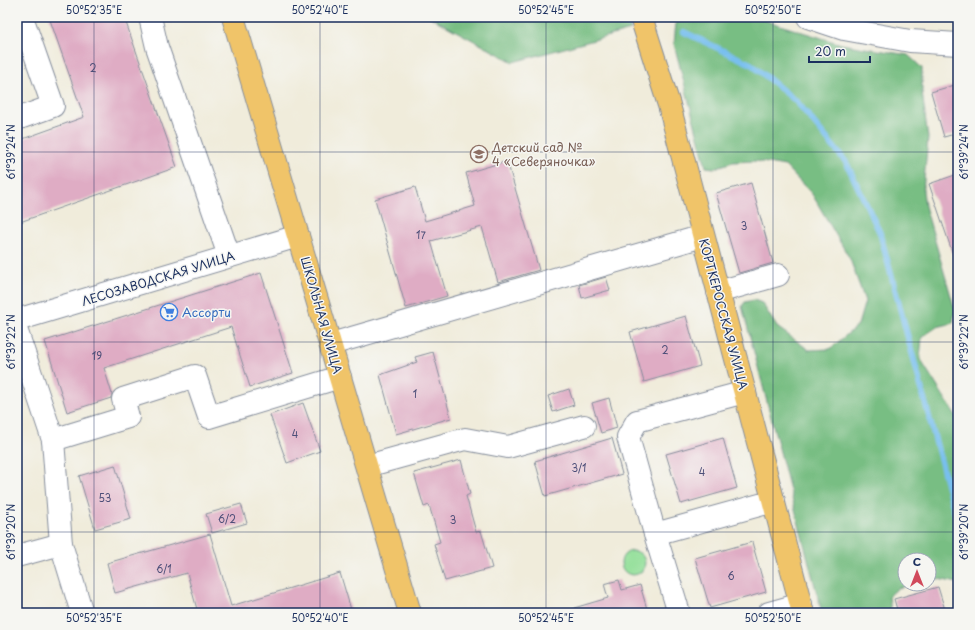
<svg xmlns="http://www.w3.org/2000/svg" width="975" height="630" font-family="'Playpen Sans',sans-serif">
<rect width="100%" height="100%" fill="#f6f6f2"/>
<filter id="ink" filterUnits="userSpaceOnUse"><feTurbulence type="fractalNoise" baseFrequency=".025" numOctaves="2"/><feDisplacementMap in="SourceGraphic" scale="8" xChannelSelector="R" yChannelSelector="G"/><feConvolveMatrix kernelMatrix="1 2 1 2 8 2 1 2 1" color-interpolation-filters="sRGB"/></filter>
<filter id="wash" filterUnits="userSpaceOnUse"><feTurbulence type="fractalNoise" baseFrequency=".012" numOctaves="4" result="noise"/><feDisplacementMap in="SourceGraphic" scale="16" xChannelSelector="R" yChannelSelector="G"/><feGaussianBlur stdDeviation="0.9" result="paint"/><feColorMatrix in="noise" values="0 0 0 0 0 0 0 0 0 0 0 0 0 0 0 0 0 1.4 0 .05"/><feComposite in="paint" operator="in"/></filter>
<g filter="url(#wash)">
<rect width="100%" height="100%" fill="#f0ecdb"/>
<circle fill="#95e09b" stroke="#58887c" cx="633" cy="563" r="12"/>
<g fill="#78be83" stroke="#4a7670">
<path d="M430 17H626L631 30 513 62Z"/>
<path d="M681 17H754L841 44 908 55 922 68V92L928 138 923 191 925 206 955 310 953 323 937 327 922 337 920 359 958 419V583L933 578 929 579V560H905V584H913L898 588 889 596 891 613H822L742 306 745 302 754 300 762 303 777 327 809 350 830 349 858 325 865 301 850 259 812 194 785 166 756 161 733 162 714 168 706 167 674 44 676 22Z"/>
</g>
<g fill="none" stroke-linecap="round" stroke-linejoin="round">
<g stroke="#78bfef" stroke-width="6">
<path d="M606 17 639 27"/>
<path d="M684 32 751 64 797 102 846 162 880 233 955 514 958 520"/>
</g>
</g>
<g id="blocks">
<g fill="#dfacc4">
<path d="M49 17H124L177 167 17 223V141L84 117Z"/>
<path d="M958 84V133L944 137 931 92Z"/>
<path d="M507 161 539 270 498 282 482 227 431 241 447 296 406 308 375 199 415 187 425 221 475 206 466 173Z"/>
<path d="M958 174V260H955L929 184Z"/>
<path d="M751 183 773 263 739 273 716 193Z"/>
<path d="M261 273 293 373 250 387 231 327 104 368 112 394 111 398 67 412 45 341Z"/>
<path d="M606 277 610 290 582 298 579 285Z"/>
<path d="M686 316 700 366 644 382 630 332Z"/>
<path d="M433 352 451 418 396 434 380 375 417 362 415 357Z"/>
<path d="M569 389 574 405 553 412 548 396Z"/>
<path d="M609 398 617 428 601 433 592 403Z"/>
<path d="M303 403 320 451 287 463 270 415Z"/>
<path d="M612 438 622 474 545 496 535 461Z"/>
<path d="M723 438 737 488 681 504 666 454Z"/>
<path d="M461 460 470 494 466 496 476 532 481 531 492 568 445 581 434 544 440 542 429 505 424 507 414 473Z"/>
<path d="M115 465 131 519 95 529 79 476Z"/>
<path d="M241 504 247 523 212 533 206 514Z"/>
<path d="M210 534 231 606 340 573 352 613H198L187 573 115 593 107 563Z"/>
<path d="M752 542 766 592 710 608 695 558Z"/>
<path d="M619 580 622 590 640 585 647 609 632 613H574V608L608 598 604 584Z"/>
<path d="M938 587 946 613H898L894 599Z"/>
</g>
</g>
</g>
<g filter="url(#ink)">
<use href="#blocks" fill-opacity="0" stroke="#868e9c" stroke-width="1"/>
<g fill="none" stroke-linecap="round" stroke-linejoin="round">
<defs>
<g id="minor">
<path d="M150 17 157 47 229 256"/>
<path d="M808 17 844 29 910 41 958 44"/>
<path d="M17 119 53 106 22 17"/>
<path d="M718 292 778 275"/>
<path d="M17 320 298 236"/>
<path d="M17 332 53 440 128 417 123 399 195 376 209 417 340 377"/>
<path d="M331 344 703 236"/>
<path d="M367 466 465 439 508 447 584 426"/>
<path d="M655 534 628 437 637 421 745 392"/>
<path d="M61 544 82 613"/>
<path d="M17 556 61 544 53 440"/>
<path d="M679 613 655 534 774 501"/>
<path d="M769 613 801 604"/>
</g>
<g id="major">
<path d="M233 17 410 613"/>
<path d="M641 17 669 105 803 613"/>
</g>
</defs>
<use href="#minor" stroke="#868e9c" stroke-width="24"/>
<use href="#major" stroke="#868e9c" stroke-width="24"/>
<use href="#minor" stroke="#fff" stroke-width="22"/>
<use href="#major" stroke="#f0c469" stroke-width="22"/>
</g>
</g>
<path fill="none" stroke="#1b2f5e" stroke-width="1" stroke-opacity="0.45" d="M94 17V613M320 17V613M546 17V613M773 17V613M17 152H958M17 342H958M17 532H958"/>
<defs>
<symbol id="school-ring" viewBox="-11 -11 22 22"><circle r="9.5" fill="#f6f6f2" stroke="#8d6e63" stroke-width="1.5"/><path d="M0-5L7-2L0 1L-7-2ZM-4 1L0 2.5L4 1V4Q0 6-4 4Z" fill="#8d6e63"/></symbol>
<symbol id="supermarket-ring" viewBox="-11 -11 22 22"><circle r="9.5" fill="#f6f6f2" stroke="#3f7fe0" stroke-width="1.5"/><path d="M-6-5.5h2.5l.6 2H6L4.5 2H-2.5L-4.4-4H-6ZM-1.5 3.2a1.3 1.3 0 1 0 .1 0ZM3 3.2a1.3 1.3 0 1 0 .1 0Z" fill="#3f7fe0"/></symbol>
</defs>
<g fill-rule="evenodd">
<use href="#school-ring" x="469" y="144" width="20" height="20"/>
<use href="#supermarket-ring" x="159" y="302" width="20" height="20"/>
</g>
<g text-anchor="middle" dominant-baseline="central" stroke-width="3" stroke-linejoin="round" paint-order="stroke">
<g font-size="10" fill="#4c4e78">
<text x="93" y="67">2</text>
<text x="744" y="225">3</text>
<text x="421" y="234">17</text>
<text x="665" y="349">2</text>
<text x="97" y="355">19</text>
<text x="415" y="393">1</text>
<text x="295" y="433">4</text>
<text x="579" y="467">3/1</text>
<text x="702" y="471">4</text>
<text x="105" y="497">53</text>
<text x="227" y="518">6/2</text>
<text x="453" y="519">3</text>
<text x="164" y="568">6/1</text>
<text x="731" y="575">6</text>
</g>
<g font-size="12" fill="#785e54" stroke="#f6f6f2" text-anchor="start">
<text x="492" y="147">Детский сад №<tspan x="492" dy="14">4 «Северяночка»</tspan></text>
</g>
<g font-size="12" fill="#1b2f5e" stroke="#f6f6f2">
<text transform="translate(158 278) rotate(-17)">ЛЕСОЗАВОДСКАЯ УЛИЦА</text>
<text transform="translate(724 314) rotate(75)">КОРТКЕРОССКАЯ УЛИЦА</text>
<text transform="translate(322 315) rotate(74)">ШКОЛЬНАЯ УЛИЦА</text>
</g>
<g font-size="12" fill="#366cbe" stroke="#f6f6f2" text-anchor="start">
<text x="182" y="312">Ассорти</text>
</g>
</g>
<rect width="975" height="630" fill="none" stroke="#f6f6f2" stroke-width="44"/>
<g transform="translate(917 572)"><circle r="19" fill="#f6f6f2" stroke="#9ea6b7"/>
<path d="M0-3L7 15L0 10L-7 15Z" fill="#d1495b"/>
<text y="-6" font-size="11" font-weight="bold" text-anchor="middle" fill="#1b2f5e">С</text>
</g>
<path d="M809 56v6h61v-6" fill="none" stroke="#1b2f5e" stroke-width="2"/>
<text x="815" y="56" font-size="12" fill="#1b2f5e" stroke="#f6f6f2" stroke-width="3" paint-order="stroke">20 m</text>
<rect x="22" y="22" width="931" height="586" fill="none" stroke="#1b2f5e" stroke-width="1.5"/>
<g font-size="10" text-anchor="middle" fill="#1b2f5e">
<text x="94" y="14">50°52'35"E</text>
<text x="320" y="14">50°52'40"E</text>
<text x="546" y="14">50°52'45"E</text>
<text x="773" y="14">50°52'50"E</text>
<text transform="translate(11 152) rotate(-90)" y="4">61°39'24"N</text>
<text transform="translate(964 152) rotate(-90)" y="4">61°39'24"N</text>
<text transform="translate(11 342) rotate(-90)" y="4">61°39'22"N</text>
<text transform="translate(964 342) rotate(-90)" y="4">61°39'22"N</text>
<text transform="translate(11 532) rotate(-90)" y="4">61°39'20"N</text>
<text transform="translate(964 532) rotate(-90)" y="4">61°39'20"N</text>
<text x="94" y="622">50°52'35"E</text>
<text x="320" y="622">50°52'40"E</text>
<text x="546" y="622">50°52'45"E</text>
<text x="773" y="622">50°52'50"E</text>
</g>
</svg>
